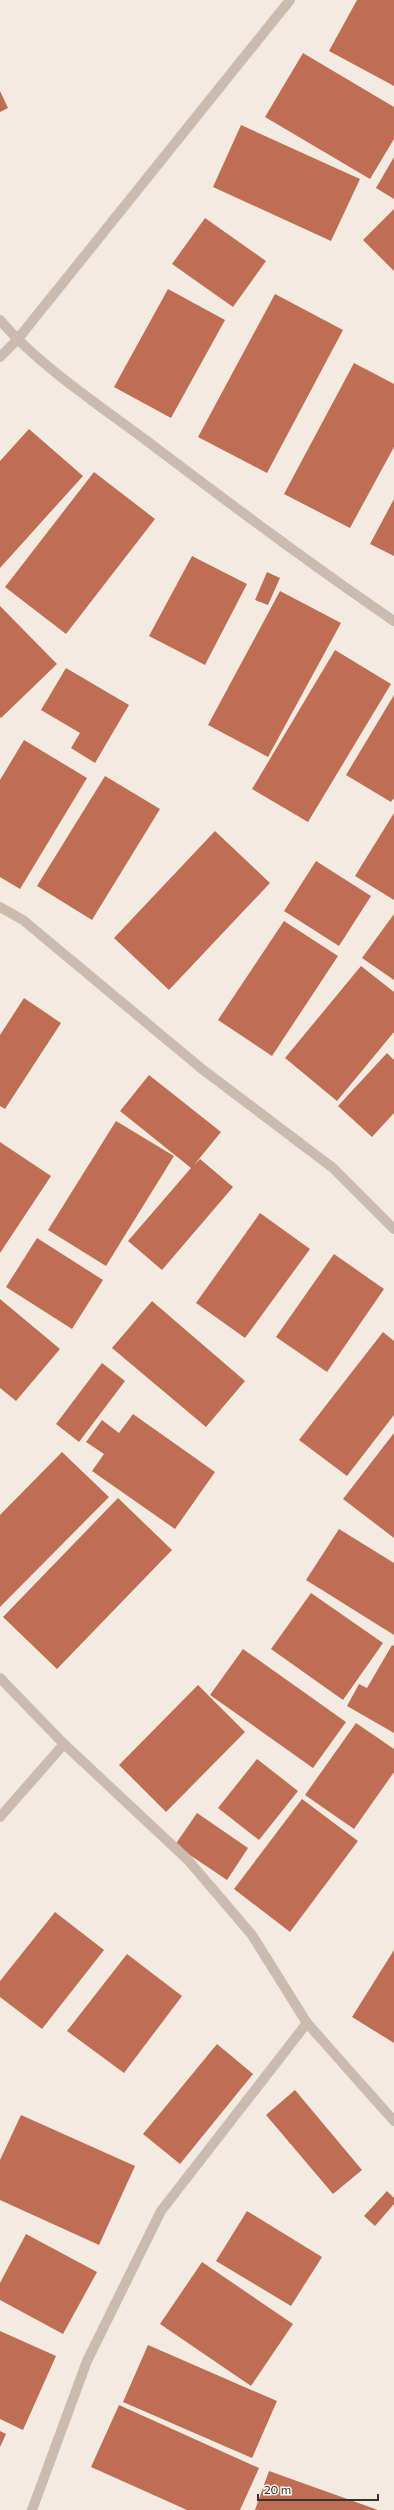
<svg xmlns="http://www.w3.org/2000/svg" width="394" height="2510" font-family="Commissioner,sans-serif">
<rect width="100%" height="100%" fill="#f3ebe2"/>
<g fill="#c06e53">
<path d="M357 0H394V86L329 51Z"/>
<path d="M303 53 394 107V139L370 179 265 117Z"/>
<path d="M0 91 8 108 0 112Z"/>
<path d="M241 125 360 179 331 241 213 187Z"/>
<path d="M394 157V199L376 188Z"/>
<path d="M394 209V271L363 240Z"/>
<path d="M205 218 266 261 233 307 172 264Z"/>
<path d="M168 289 225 320 171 418 114 387Z"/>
<path d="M275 294 343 330 267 473 198 437Z"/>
<path d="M354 363 394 384V447L350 528 284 494Z"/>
<path d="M29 429 83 476 0 568V461Z"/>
<path d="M94 472 155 519 66 634 5 587Z"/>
<path d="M394 499V556L370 544Z"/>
<path d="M192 556 247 584 205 665 149 636Z"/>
<path d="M267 572 280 578 268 605 255 600Z"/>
<path d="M280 591 341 623 268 757 208 725Z"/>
<path d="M0 606 57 664 1 718 0 717Z"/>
<path d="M335 650 391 684 308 822 252 789Z"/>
<path d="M66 668 129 705 95 763 71 748 80 733 41 710Z"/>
<path d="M394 695V798L391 802 346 775Z"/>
<path d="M24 740 87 778 20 889 0 877V780Z"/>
<path d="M105 776 160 809 92 920 37 886Z"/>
<path d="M394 813V900L355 876Z"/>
<path d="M215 831 270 883 169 990 114 938Z"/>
<path d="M316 861 371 896 339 946 284 911Z"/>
<path d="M394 914V980L362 958Z"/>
<path d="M284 921 338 956 272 1056 218 1020Z"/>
<path d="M361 966 394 992V1032L337 1101 285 1058Z"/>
<path d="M24 998 61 1023 5 1109 0 1106V1035Z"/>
<path d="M387 1053 394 1060V1113L372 1137 338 1106Z"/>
<path d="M149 1075 221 1132 194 1165 200 1159 233 1187 162 1270 128 1241 191 1168 120 1111Z"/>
<path d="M116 1121 174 1156 106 1266 48 1230Z"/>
<path d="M0 1142 51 1176 0 1253Z"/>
<path d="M260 1213 310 1249 245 1338 196 1303Z"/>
<path d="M37 1238 103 1280 72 1329 6 1287Z"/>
<path d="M334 1254 384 1289 327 1372 276 1337Z"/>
<path d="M0 1299 60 1349 16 1401 0 1388Z"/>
<path d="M152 1301 245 1381 206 1427 112 1348Z"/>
<path d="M383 1332 394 1341V1415L347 1476 299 1440Z"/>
<path d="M102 1363 125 1381 79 1442 56 1424Z"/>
<path d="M133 1414 215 1472 175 1529 92 1471 104 1454 86 1442 102 1420 119 1433Z"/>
<path d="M394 1433V1538L343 1499Z"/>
<path d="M62 1452 109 1497 0 1607V1515Z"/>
<path d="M118 1498 172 1550 57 1669 3 1617Z"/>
<path d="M339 1529 394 1563V1635L306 1580Z"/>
<path d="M311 1593 383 1643 343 1700 271 1649Z"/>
<path d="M392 1645 394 1646V1733L347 1706 359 1684 367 1688Z"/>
<path d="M243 1649 346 1722 313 1768 210 1695Z"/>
<path d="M198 1685 245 1732 166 1812 119 1765Z"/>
<path d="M356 1723 394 1749V1772L354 1829 305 1795Z"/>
<path d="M257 1759 298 1791 259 1840 218 1808Z"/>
<path d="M302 1799 358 1841 290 1932 234 1889Z"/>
<path d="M197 1813 248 1848 227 1880 175 1845Z"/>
<path d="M55 1912 104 1950 42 2029 0 1997V1981Z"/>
<path d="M394 1950V2043L352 2017Z"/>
<path d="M127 1954 182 1996 124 2073 67 2031Z"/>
<path d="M217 2044 253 2074 180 2164 143 2134Z"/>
<path d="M295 2090 362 2170 333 2194 266 2115Z"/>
<path d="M21 2115 135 2166 99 2245 0 2200V2160Z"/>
<path d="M387 2191 394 2198V2204L375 2226 364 2216Z"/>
<path d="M247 2211 322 2257 291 2306 216 2261Z"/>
<path d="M26 2234 97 2272 63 2334 0 2300V2283Z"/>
<path d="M202 2262 293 2324 251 2386 160 2324Z"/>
<path d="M0 2331 56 2356 23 2430 0 2419Z"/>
<path d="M148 2345 277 2401 252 2458 123 2402Z"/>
<path d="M119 2405 259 2468 240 2510H187L91 2467Z"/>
<path d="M0 2431 6 2434 0 2447Z"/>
<path d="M269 2471 378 2510H255Z"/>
</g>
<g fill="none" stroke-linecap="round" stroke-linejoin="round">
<g stroke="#cbbbae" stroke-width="10">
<path d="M0 320C37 364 100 406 147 441 228 502 310 564 394 621"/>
<path d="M0 357 17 340 290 0"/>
<path d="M0 907 23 920 202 1069 333 1168 394 1229"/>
<path d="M0 1678 64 1744 188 1860 252 1935 307 2023 394 2121"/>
<path d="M0 1817 64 1744"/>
<path d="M32 2510 87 2361 161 2211 307 2023"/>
</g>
</g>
<path d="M258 2494v6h120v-6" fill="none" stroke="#3a302c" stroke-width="2"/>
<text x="264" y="2494" font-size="12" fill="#3a302c" stroke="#faf5ef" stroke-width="3" paint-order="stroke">20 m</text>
</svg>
